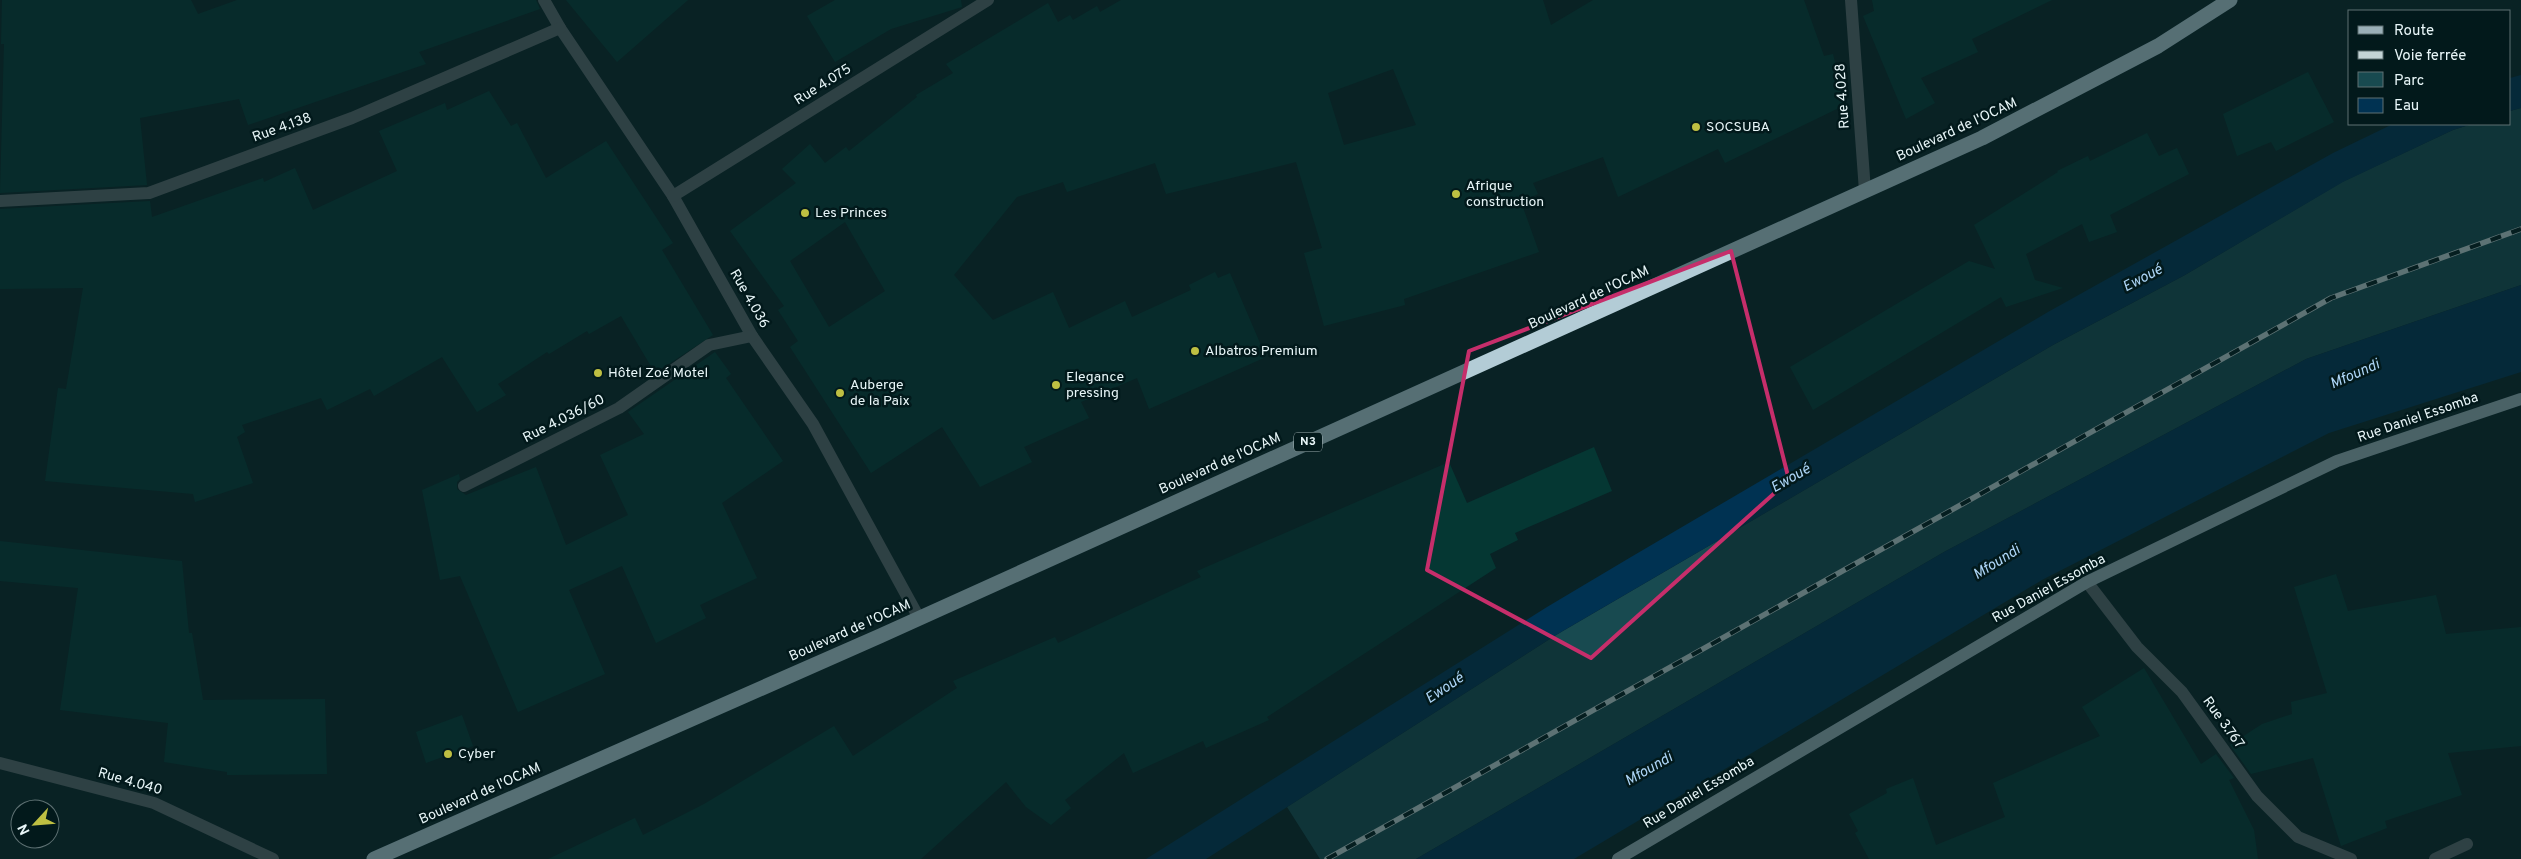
<svg xmlns="http://www.w3.org/2000/svg" width="2521" height="859" font-family="Overpass,sans-serif">
<rect width="100%" height="100%" fill="#092225"/>
<path fill="#184a50" d="M2521 108V285L2306 359 1944 552 1416 859H1320L1287 807 1556 635 2053 345 2185 275 2342 182 2453 130 2472 124H2510V111Z"/>
<g fill="#003252">
<path d="M2521 75V108L2510 111V78Z"/>
<path d="M2393 124H2472L2453 130 2343 182 2185 275 2053 345 1556 635 1206 859H1146L1547 607 1631 557 2048 312 2333 153Z"/>
<path d="M2521 285V372L2329 433 2042 580 1574 859H1416L1944 552 2306 359Z"/>
</g>
<g fill="#053733" fill-rule="evenodd">
<path d="M2 0H191L198 14 237 0H536L540 9 419 52 426 64 248 125 239 99 140 118 147 185 0 193 4 44H1Z"/>
<path d="M566 0H688L617 62Z"/>
<path d="M835 0H961L962 7 891 29 835 62 807 16Z"/>
<path d="M1121 0H1543L1551 25 1593 0H1804L1824 56 1833 54 1845 105 1725 163 1718 149 1618 197 1603 157 1533 183 1538 194 1521 202 1539 252 1404 299 1405 305 1324 326 1304 253 1322 248 1296 162 1166 194 1155 163 1067 192 1063 182 1017 197 954 275 993 320 1053 292 1069 328 1125 301 1132 317 1191 290 1189 285 1215 272 1218 278 1230 273 1266 357 1149 409 1137 378 1081 402 1089 418 1024 447 1032 462 980 487 942 427 871 473 790 347 798 341 778 310 784 306 730 231 796 183 782 169 810 144 825 163 846 147 849 151 917 97 916 95 953 73 946 64 1048 3 1058 22 1070 15 1073 20 1097 6 1100 12ZM1393 69 1416 125 1344 145 1328 93ZM845 222 885 291 829 327 790 261Z"/>
<path d="M1872 0H2052L1972 39 1978 52 1921 78 1935 103 1906 119 1863 16 1874 11Z"/>
<path d="M2308 72 2334 122 2276 151 2271 142 2237 156 2223 114Z"/>
<path d="M489 91 511 126 517 123 546 178 606 141 673 243 662 250 713 335 655 373 621 316 589 334 587 331 549 354 547 352 498 384 506 395 477 412 442 357 374 396 370 389 327 410 321 398 242 425 245 432 237 437 253 483 195 502 193 494 45 481 58 388 66 389 83 288 0 289V209L150 201 152 217 263 178 264 182 295 168 313 210 397 171 379 131 445 103 447 110Z"/>
<path d="M2147 133 2159 156 2177 148 2189 174 2110 215 2117 232 2089 242 2082 224 2026 254 2035 280 2063 288 2006 307 2001 297 1813 410 1790 367 1969 261 1995 269 1974 225 2058 172 2057 171 2088 156 2090 161Z"/>
<path d="M715 352 731 374 726 378 783 461 722 503 757 578 700 605 706 618 656 643 622 566 569 590 605 674 518 712 460 576 440 580 422 490 459 474 460 479 457 482V489L466 495 536 467 566 545 628 515 600 455 644 434 628 412Z"/>
<path d="M1594 447 1612 491 1515 533 1518 540 1490 554 1496 568 1267 717 1269 720 1206 748 1203 741 1133 773 1124 753 1065 800 1071 808 1051 825 1026 807 1006 782 921 859H548L635 818 643 835 704 804 834 726 853 756 957 688 953 681 1055 637 1058 643 1201 577 1197 571 1449 462 1467 503Z"/>
<path d="M0 541 182 561 189 633H192L203 700 325 699 327 774 227 775V772L164 762 168 723 60 710 78 588 0 581Z"/>
<path d="M2336 574 2348 611 2436 595 2446 634 2521 627V746L2448 753 2462 795 2385 821 2387 828 2341 846 2313 758 2251 774 2230 745 2262 724 2292 714 2291 702 2327 693 2294 587Z"/>
<path d="M2144 668 2201 764 2216 754 2234 778 2229 780 2254 830 2258 859H1869L1855 833 1858 831 1849 814 1887 793 1886 789 1913 778 1936 845 2005 817 1993 783 2100 736 2082 707Z"/>
<path d="M462 715 473 746 426 763 416 732Z"/>
</g>
<g fill="none" stroke-linecap="round" stroke-linejoin="round">
<g stroke="#5c666a" stroke-width="12">
<path d="M544 0 560 28 673 196 752 336 813 424 919 618"/>
<path d="M1851 0 1865 191"/>
<path d="M673 196 988 0"/>
<path d="M0 201 149 193 352 118 560 28"/>
<path d="M464 486 619 408 709 345 752 336"/>
<path d="M2087 582 2137 647 2182 692 2257 796 2298 837 2351 859"/>
<path d="M0 763 154 803 273 859"/>
<path d="M2435 859 2467 844"/>
</g>
<path stroke="#9aafb7" stroke-width="12" d="M1618 859 2087 582 2337 461 2521 399"/>
<path stroke="#b3ccd6" stroke-width="15" d="M374 859 880 636 1982 138 2158 46 2230 0"/>
<defs>
<path id="rail" d="M1327 859 2331 298 2521 229"/>
</defs>
<use href="#rail" stroke="#c3d3d5" stroke-width="5.5"/>
<use href="#rail" stroke="#02191b" stroke-width="4" stroke-dasharray="11" stroke-linecap="butt"/>
</g>
<path d="M0 0H2521V859H0ZM1731 251 1789 480 1591 658 1427 570 1469 351Z" fill="#092225" fill-opacity=".55" fill-rule="evenodd"/>
<path fill="none" stroke="#c62e6b" stroke-width="4" stroke-linejoin="round" d="M1731 251 1789 480 1591 658 1427 570 1469 351Z"/>
<g fill="#bebf42" stroke="#02191b" stroke-width="2">
<circle cx="1696" cy="127" r="5"/>
<circle cx="1456" cy="194" r="5"/>
<circle cx="805" cy="213" r="5"/>
<circle cx="1195" cy="351" r="5"/>
<circle cx="598" cy="373" r="5"/>
<circle cx="1056" cy="385" r="5"/>
<circle cx="840" cy="393" r="5"/>
<circle cx="448" cy="754" r="5"/>
</g>
<g text-anchor="middle" dominant-baseline="central" stroke-width="5" stroke-linejoin="round" paint-order="stroke">
<rect fill="#02191b" stroke="#a3b4b6" stroke-width="1" x="1294" y="432.5" width="28" height="19" rx="4"/>
<g font-size="12" font-weight="bold" fill="#e8f6f8">
<text x="1308" y="442">N3</text>
</g>
<g font-size="14" fill="#e8f6f8" stroke="#02191b">
<text transform="translate(823 85) rotate(-32)">Rue 4.075</text>
<text transform="translate(1843 96) rotate(-94)">Rue 4.028</text>
<text transform="translate(282 128) rotate(-20)">Rue 4.138</text>
<text transform="translate(1957 130) rotate(-25)">Boulevard de l'OCAM</text>
<text transform="translate(1589 298) rotate(-25)">Boulevard de l'OCAM</text>
<text transform="translate(749 299) rotate(60)">Rue 4.036</text>
<text transform="translate(2418 418) rotate(-19)">Rue Daniel Essomba</text>
<text transform="translate(564 419) rotate(-27)">Rue 4.036/60</text>
<text transform="translate(1220 464) rotate(-24)">Boulevard de l'OCAM</text>
<text transform="translate(2049 589) rotate(-29)">Rue Daniel Essomba</text>
<text transform="translate(850 631) rotate(-24)">Boulevard de l'OCAM</text>
<text transform="translate(2223 723) rotate(54)">Rue 3.767</text>
<text transform="translate(130 782) rotate(16)">Rue 4.040</text>
<text transform="translate(1699 793) rotate(-31)">Rue Daniel Essomba</text>
<text transform="translate(480 794) rotate(-24)">Boulevard de l'OCAM</text>
</g>
<g font-size="14" fill="#e8f6f8" stroke="#02191b" text-anchor="start">
<text x="1706" y="127">SOCSUBA</text>
<text x="1466" y="186">Afrique<tspan x="1466" dy="16">construction</tspan></text>
<text x="815" y="213">Les Princes</text>
<text x="1205" y="351">Albatros Premium</text>
<text x="608" y="373">Hôtel Zoé Motel</text>
<text x="1066" y="377">Elegance<tspan x="1066" dy="16">pressing</tspan></text>
<text x="850" y="385">Auberge<tspan x="850" dy="16">de la Paix</tspan></text>
<text x="458" y="754">Cyber</text>
</g>
<g font-size="15" font-style="italic" fill="#add5f6" stroke="#02191b">
<text transform="translate(2143 279) rotate(-28)">Ewoué</text>
<text transform="translate(2355 375) rotate(-24)">Mfoundi</text>
<text transform="translate(1791 479) rotate(-30)">Ewoué</text>
<text transform="translate(1997 563) rotate(-32)">Mfoundi</text>
<text transform="translate(1445 689) rotate(-34)">Ewoué</text>
<text transform="translate(1649 770) rotate(-30)">Mfoundi</text>
</g>
</g>
<rect x="2348" y="10" width="162" height="115" fill="#02191b" stroke="#5e7173"/>
<rect x="2358" y="26" width="25" height="8" fill="#9aafb7" stroke="#5e7173"/>
<text x="2394" y="35" font-size="15" fill="#e8f6f8">Route</text>
<rect x="2358" y="51" width="25" height="8" fill="#c3d3d5" stroke="#5e7173"/>
<text x="2394" y="60" font-size="15" fill="#e8f6f8">Voie ferrée</text>
<rect x="2358" y="72" width="25" height="15" fill="#184a50" stroke="#5e7173"/>
<text x="2394" y="85" font-size="15" fill="#e8f6f8">Parc</text>
<rect x="2358" y="98" width="25" height="15" fill="#003252" stroke="#5e7173"/>
<text x="2394" y="110" font-size="15" fill="#e8f6f8">Eau</text>
<g transform="translate(35 824) rotate(244)"><circle r="24" fill="#02191b" stroke="#5e7173"/>
<path d="M0-4L9 19L0 12L-9 19Z" fill="#bebf42"/>
<text y="-8" font-size="14" font-weight="bold" text-anchor="middle" fill="#e8f6f8">N</text>
</g>
</svg>
